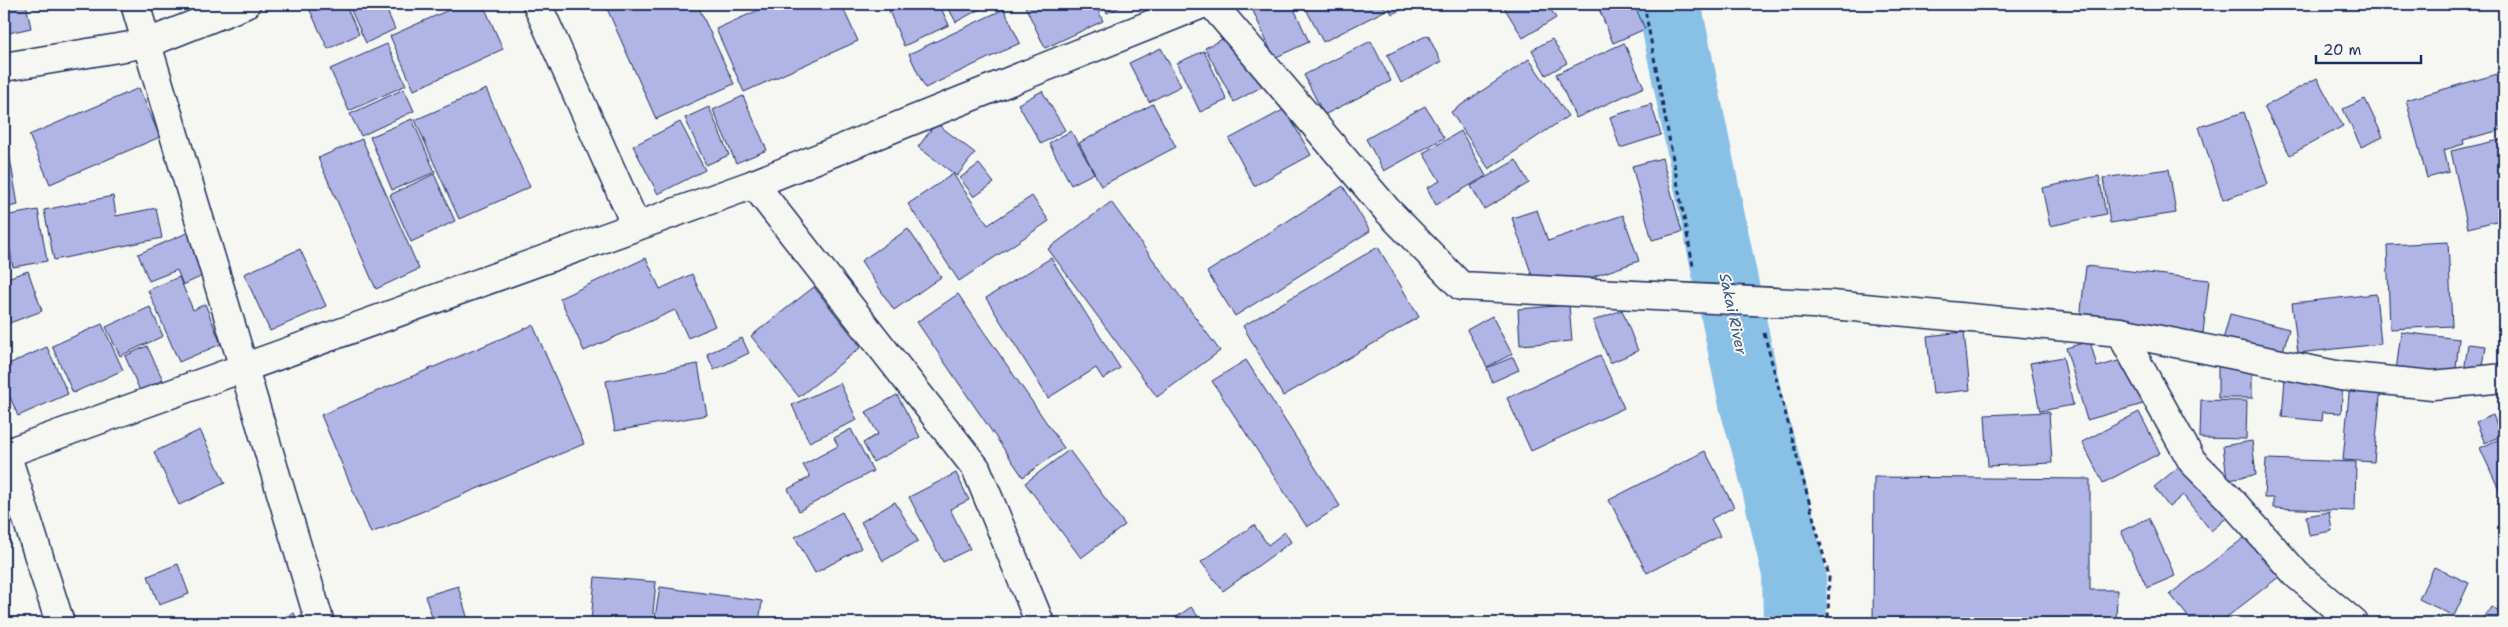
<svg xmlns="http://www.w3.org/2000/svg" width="2508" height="627" font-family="'Shantell Sans',sans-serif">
<rect width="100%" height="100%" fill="#f6f6f2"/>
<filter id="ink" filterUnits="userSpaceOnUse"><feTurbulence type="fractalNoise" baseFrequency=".02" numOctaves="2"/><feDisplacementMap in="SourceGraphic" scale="10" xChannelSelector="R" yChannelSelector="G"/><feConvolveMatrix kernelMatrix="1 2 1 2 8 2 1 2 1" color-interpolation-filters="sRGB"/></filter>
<g filter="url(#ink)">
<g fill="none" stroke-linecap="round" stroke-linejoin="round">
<path stroke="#88c0e6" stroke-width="64" d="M1669 4 1751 403 1767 458 1794 573 1795 623"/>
</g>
<g fill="#b1b5e6" stroke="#1b2f5e">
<path d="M4 4H26L31 28 4 34Z"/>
<path d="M307 4H345L359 34 328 49Z"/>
<path d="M348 4H384L395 29 366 43Z"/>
<path d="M462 4H483L503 49 414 90 390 36Z"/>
<path d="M605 4H697L734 84 656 119Z"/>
<path d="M772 4H841L858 41 744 92 716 29Z"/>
<path d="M905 4H939L949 25 904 46 889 11Z"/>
<path d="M946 4H989L956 22Z"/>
<path d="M1024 4H1095L1103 21 1045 48Z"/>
<path d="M1102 4H1126L1107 13Z"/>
<path d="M1250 4H1292L1309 42 1274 58Z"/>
<path d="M1383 4 1386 10 1323 42 1304 5Z"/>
<path d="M1387 4H1412L1392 14Z"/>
<path d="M1502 4H1547L1556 18 1523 38Z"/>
<path d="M1597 4H1634L1645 29 1613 43Z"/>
<path d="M1004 9 1020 43 925 88 909 54Z"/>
<path d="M1234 33 1263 86 1234 102 1205 48Z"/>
<path d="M1428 35 1441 62 1401 83 1387 55Z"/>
<path d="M1552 39 1567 63 1546 75 1532 50Z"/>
<path d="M1371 41 1391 81 1324 115 1304 75Z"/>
<path d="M1624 43 1644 87 1576 118 1556 74Z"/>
<path d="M387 44 406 85 349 111 330 69Z"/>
<path d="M1161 48 1181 86 1149 102 1129 63Z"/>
<path d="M1204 51 1227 100 1200 112 1177 63Z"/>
<path d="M1529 59 1568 116 1489 169 1451 112Z"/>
<path d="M2501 73 2504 85V129L2463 140 2464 144 2444 150 2449 172 2427 178 2406 100Z"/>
<path d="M2317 78 2343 126 2290 155 2264 107Z"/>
<path d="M139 88 160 137 50 184 29 135Z"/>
<path d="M404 89 414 111 361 136 350 114Z"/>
<path d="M486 89 530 187 459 219 415 120Z"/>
<path d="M1042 91 1065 130 1041 144 1018 104Z"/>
<path d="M743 96 767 150 736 163 713 110Z"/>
<path d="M2365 99 2383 137 2361 147 2343 109Z"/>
<path d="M1153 104 1176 147 1101 186 1079 143Z"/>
<path d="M1651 104 1661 135 1620 148 1610 117Z"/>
<path d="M1425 106 1444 138 1384 171 1366 139Z"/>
<path d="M709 107 729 155 706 165 685 118Z"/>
<path d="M1285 109 1311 155 1254 186 1229 139Z"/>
<path d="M2244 112 2268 184 2223 200 2199 127Z"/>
<path d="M412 119 435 172 392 190 370 137Z"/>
<path d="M680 122 705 170 658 194 633 146Z"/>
<path d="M4 123 18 205 4 208Z"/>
<path d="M936 123 975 153 957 176 918 147Z"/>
<path d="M1071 131 1094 173 1071 185 1049 143Z"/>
<path d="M1461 131 1486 176 1436 205 1427 188 1440 181 1423 153Z"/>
<path d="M362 139 419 269 376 289 318 158Z"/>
<path d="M2504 139V219L2468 228 2451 151Z"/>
<path d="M1662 158 1682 232 1652 240 1632 166Z"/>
<path d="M1516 160 1529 183 1484 209 1471 186Z"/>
<path d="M979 164 994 183 974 197 960 178Z"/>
<path d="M2169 169 2176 213 2110 223 2103 178Z"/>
<path d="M434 174 455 221 411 242 390 195Z"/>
<path d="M953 174 988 225 1032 196 1049 221 959 281 908 204Z"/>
<path d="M2099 176 2106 214 2050 226 2042 188Z"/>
<path d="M1343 186 1370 231 1235 316 1207 272Z"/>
<path d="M113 196 116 216 156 208 162 238 54 260 44 210Z"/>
<path d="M1111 202 1220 351 1157 397 1048 249Z"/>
<path d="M38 210 47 261 13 267 4 216Z"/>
<path d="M1537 210 1548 241 1623 215 1639 261 1563 287 1559 276 1535 284 1512 218Z"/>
<path d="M908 229 941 277 894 310 861 261Z"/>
<path d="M194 230 211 272 183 285 177 270 149 281 138 254Z"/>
<path d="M2448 242 2452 326 2390 329 2387 245Z"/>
<path d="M1378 247 1419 317 1283 396 1243 326Z"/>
<path d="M300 249 326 306 270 331 244 274Z"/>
<path d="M646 258 660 289 692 274 715 326 688 338 675 310 584 351 560 298Z"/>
<path d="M1051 258 1120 368 1103 379 1096 368 1048 398 986 298Z"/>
<path d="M2086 266 2209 280 2203 333 2080 319Z"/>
<path d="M28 271 42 311 4 325V279Z"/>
<path d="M179 277 193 310 205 304 221 344 179 362 148 290Z"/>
<path d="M814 287 861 347 799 397 751 336Z"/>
<path d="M958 294 1064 448 1023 477 917 322Z"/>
<path d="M2376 294 2381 344 2298 353 2292 303Z"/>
<path d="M1569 305 1572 341 1520 345 1518 309Z"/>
<path d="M150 307 163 336 120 356 106 327Z"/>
<path d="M1622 310 1638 351 1610 363 1593 321Z"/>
<path d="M2230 314 2289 329 2282 355 2223 340Z"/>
<path d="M1492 316 1512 354 1487 367 1467 330Z"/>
<path d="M102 324 123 370 73 393 52 346Z"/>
<path d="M533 325 584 444 371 533 321 415Z"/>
<path d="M1964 332 1970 390 1933 394 1927 336Z"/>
<path d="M2401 332 2459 339 2455 378 2396 371Z"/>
<path d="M742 338 749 353 714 370 707 354Z"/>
<path d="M2090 341 2097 367 2129 358 2143 404 2087 420 2066 348Z"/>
<path d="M2468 344 2486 346 2482 374 2464 372Z"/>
<path d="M147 346 163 380 140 391 125 356Z"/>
<path d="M47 347 68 394 18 416 4 383V366Z"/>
<path d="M1600 355 1624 408 1531 451 1507 398Z"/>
<path d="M1513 357 1519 370 1492 382 1487 368Z"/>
<path d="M2063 357 2073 405 2040 411 2030 363Z"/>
<path d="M1246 360 1340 506 1307 527 1212 381Z"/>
<rect x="2218" y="362" width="34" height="36"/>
<path d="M698 364 707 415 615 431 606 381Z"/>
<path d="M2285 379 2343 383 2341 413 2323 412 2322 421 2282 417Z"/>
<path d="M840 383 857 420 809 442 792 405Z"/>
<path d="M2350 383 2381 386 2374 462 2343 460Z"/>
<path d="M897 395 920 437 873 462 863 443 878 434 866 412Z"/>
<path d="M2201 400 2247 401 2246 439 2200 438Z"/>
<path d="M2049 412 2052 463 1988 466 1985 415Z"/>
<path d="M2139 412 2160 453 2103 483 2082 442Z"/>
<path d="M2493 415 2501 436 2485 443 2476 422Z"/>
<path d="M851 429 873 471 799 511 788 489 810 477 803 465 838 446 834 438Z"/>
<path d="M200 430 225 483 179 505 154 452Z"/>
<path d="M2504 437V493L2501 494 2480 448Z"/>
<path d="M2252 441 2256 475 2227 479 2223 446Z"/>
<path d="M1069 450 1125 525 1081 558 1025 483Z"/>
<path d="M1705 451 1734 507 1711 519 1720 536 1647 573 1609 500Z"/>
<path d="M2266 459 2356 462 2355 511 2273 508V498H2264Z"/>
<path d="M2186 461 2230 515 2211 531 2183 495 2169 507 2154 487Z"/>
<path d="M956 473 969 500 950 509 970 549 943 562 909 497Z"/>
<path d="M1874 477 2090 479V590H2117L2116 623H1873Z"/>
<path d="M895 502 918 541 883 561 861 522Z"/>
<path d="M842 512 861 548 815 573 795 537Z"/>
<path d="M2329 512 2332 531 2309 535 2306 516Z"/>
<path d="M2149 518 2175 576 2147 588 2121 531Z"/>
<path d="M1254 525 1268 545 1285 532 1291 542 1223 591 1201 562Z"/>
<path d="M2248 535 2280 576 2219 623H2193L2170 594Z"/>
<path d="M178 564 189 594 159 605 148 576Z"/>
<path d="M2434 567 2469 583 2454 616 2419 599Z"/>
<path d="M595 577 656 582 652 623 591 622Z"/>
<path d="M458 586 469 623H434L425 596Z"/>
<path d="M660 587 762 601 759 623H654Z"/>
<path d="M1191 607 1203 623H1168Z"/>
<path d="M2491 607 2504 615V623H2481Z"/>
<path d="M294 613 298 623H271Z"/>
<path d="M2435 616 2448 623H2430Z"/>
</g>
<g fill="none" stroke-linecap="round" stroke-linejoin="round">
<defs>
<g id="minor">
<path d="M135 4 320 623"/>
<path d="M537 4 636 226"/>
<path d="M1212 4 1387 210 1461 286 1832 305 2120 332 2341 376 2433 385 2504 378"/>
<path d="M4 67 148 43 246 4"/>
<path d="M754 184 976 468 1040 623"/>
<path d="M2120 332 2192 461 2228 497 2297 575 2354 623"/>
<path d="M6 453 60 623"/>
<path d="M4 454 754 184 1202 4"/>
</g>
</defs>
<use href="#minor" stroke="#1b2f5e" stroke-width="31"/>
<g stroke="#1b2f5e" stroke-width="3" stroke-dasharray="5 4" stroke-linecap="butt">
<path d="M1644 4 1693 266"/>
<path d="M1764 333 1829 576 1828 623"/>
</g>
<use href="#minor" stroke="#f6f6f2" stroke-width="28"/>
</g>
</g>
<g text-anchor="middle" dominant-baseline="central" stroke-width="4" stroke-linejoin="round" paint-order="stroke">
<g font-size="15" font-style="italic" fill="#365380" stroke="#f6f6f2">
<text transform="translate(1733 314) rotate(78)">Sakai River</text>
</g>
</g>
<rect width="2508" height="627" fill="none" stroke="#f6f6f2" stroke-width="20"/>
<rect x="10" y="10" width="2488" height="607" fill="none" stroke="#1b2f5e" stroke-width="2" filter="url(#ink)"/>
<path d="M2316 55v8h105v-8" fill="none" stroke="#1b2f5e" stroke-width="2.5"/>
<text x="2323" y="55" font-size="15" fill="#1b2f5e" stroke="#f6f6f2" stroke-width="4" paint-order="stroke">20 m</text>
</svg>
